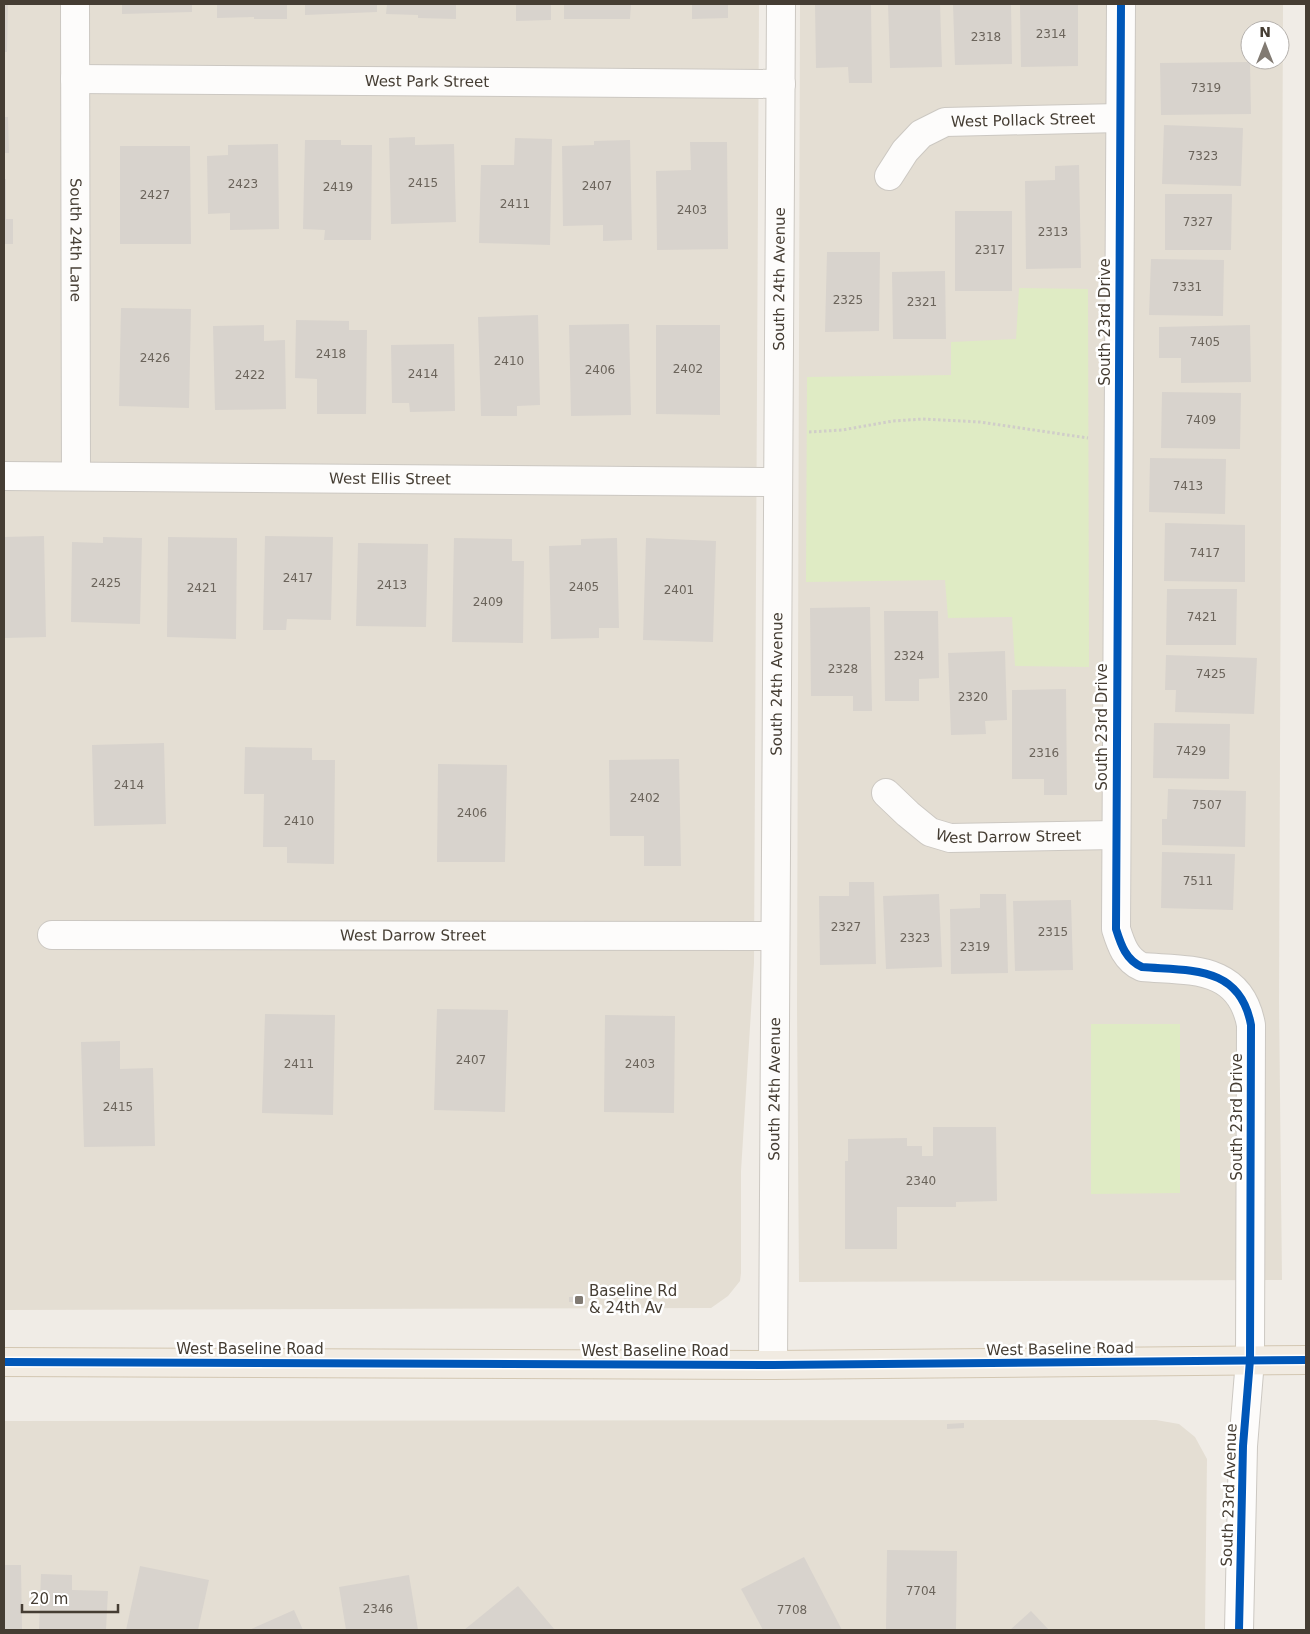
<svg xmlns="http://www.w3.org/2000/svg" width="1310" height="1634" font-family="'DejaVu Sans',sans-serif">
<rect width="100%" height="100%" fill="#f0ece6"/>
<g fill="#e4ded3" fill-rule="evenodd">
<path d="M4 4H759L754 963 741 1171V1273L740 1281 728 1296 711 1308 4 1310Z"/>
<path d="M800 4H1283L1279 1002 1282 1280 799 1282 797 1007ZM1250 30H1280V60H1250Z"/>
<path d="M1156 1420 1179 1424 1195 1437 1207 1459 1205 1630H4V1421Z"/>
</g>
<g fill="#dfebc4">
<path d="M1019 288 1088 289 1089 667 1015 666 1012 617 948 618 945 580 806 582 807 377 951 375V342L1016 339Z"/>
<path d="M1091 1024H1180V1193L1091 1194Z"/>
</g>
<g fill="#d8d3cd">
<path d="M4 4H8L7 52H4Z"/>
<path d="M122 4H192V12L122 14Z"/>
<path d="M217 4H287V19H254V17L217 18Z"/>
<path d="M305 4H377V12L305 15Z"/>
<path d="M387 4H456V19L418 18V15L386 14Z"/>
<path d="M516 4H551V20L516 21Z"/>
<path d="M564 4H631L630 19H564Z"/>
<path d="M692 4H728V18L692 19Z"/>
<path d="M815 4H871L872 83H849L848 67 816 68Z"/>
<path d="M888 4H940L942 67 890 68Z"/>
<path d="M953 4H1011L1012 64 955 65Z"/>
<path d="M1020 4H1078V66L1021 67Z"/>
<path d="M1250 62 1251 114 1161 115 1160 63Z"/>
<path d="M4 117H8L9 153H4Z"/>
<path d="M1164 125 1243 128 1241 186 1162 184Z"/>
<path d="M415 137V145L454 144 456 222 391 224 389 138Z"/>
<path d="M515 138 552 139 550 245 479 243 481 165H514Z"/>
<path d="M305 140H341V145H372L371 240H324L325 230 303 229Z"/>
<path d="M630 140 632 240 603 241V225L563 226 562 146 594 145V141Z"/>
<path d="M690 142H727L728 249 657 250 656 171 691 170Z"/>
<path d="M278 144 279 229 230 230V213L208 214 207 156 228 155V145Z"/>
<path d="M120 146H190L191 244H120Z"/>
<path d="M1079 165 1081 268 1026 269 1025 181 1055 180V166Z"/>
<path d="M4 179H6V219H13V244H4Z"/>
<path d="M1165 194H1232L1231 250H1165Z"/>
<rect x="955" y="211" width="57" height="80"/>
<path d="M827 252H880L879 331 825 332Z"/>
<path d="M1151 259 1224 260 1223 316 1149 315Z"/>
<path d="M945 271 946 339H893L892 272Z"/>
<path d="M121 308 191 309 189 408 119 406Z"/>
<path d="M538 315 540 405 517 406V416H481L478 317Z"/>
<path d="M296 320 349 321V330H367L366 414H317V379L295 378Z"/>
<path d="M629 324 631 415 571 416 569 325Z"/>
<path d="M264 325V341L285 340 286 409 215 410 213 326Z"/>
<path d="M656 325H720V415L656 414Z"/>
<path d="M1250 325 1251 382 1181 383V358H1159V327Z"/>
<path d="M454 344 455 411 410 412 409 403H392L391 345Z"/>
<path d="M1162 392 1241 393 1240 449 1161 448Z"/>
<path d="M1150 458 1226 459 1225 514 1149 512Z"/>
<path d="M1165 523 1245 525V582L1164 581Z"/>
<path d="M44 536 46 637 4 638V537Z"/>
<path d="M265 536 333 537 331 620 287 619 286 630H263Z"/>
<path d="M103 537 142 538 140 624 71 622 72 542 103 543Z"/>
<path d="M168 537 237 538 236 639 167 637Z"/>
<path d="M454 538 512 539V561H524L523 643 452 642Z"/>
<path d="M617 538 619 628H599V638L551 639 549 546 581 545V539Z"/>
<path d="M646 538 716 541 713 642 643 640Z"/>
<path d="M358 543 428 544 426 627 356 626Z"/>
<path d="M1167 589H1237L1236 645H1166Z"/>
<path d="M870 607 872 711H853V696H811L810 608Z"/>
<path d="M884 611H938L939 678 919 679V701H885Z"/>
<path d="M1005 651 1007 720 985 721 986 734 951 735 948 653Z"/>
<path d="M1166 655 1257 658 1254 714 1175 712 1176 690H1165Z"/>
<path d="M1066 689 1067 795H1044V779H1012V690Z"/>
<path d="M1154 723 1230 724 1229 779 1153 778Z"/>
<path d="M164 743 166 824 94 826 92 745Z"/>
<path d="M245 747 312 748V760H335L334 864 287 863V847H263L264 794H244Z"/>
<path d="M679 759 681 866H644V836H610L609 760Z"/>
<path d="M438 764 507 765 505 862H437Z"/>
<path d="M1168 789 1246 791 1245 847 1162 845V819H1167Z"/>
<path d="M1162 852 1235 854 1233 910 1161 908Z"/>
<path d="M849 882H874L876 964 820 965 819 896H849Z"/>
<path d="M939 894 942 967 886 969 883 896Z"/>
<path d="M980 894H1006L1008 973 951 974 950 909 980 908Z"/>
<path d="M1071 900 1073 970 1015 971 1013 901Z"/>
<path d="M437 1009 508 1010 505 1112 434 1110Z"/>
<path d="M265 1014 335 1015 333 1115 262 1113Z"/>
<path d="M605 1015 675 1016 674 1113 604 1112Z"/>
<path d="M120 1041V1069L153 1068 155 1146 84 1147 81 1042Z"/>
<path d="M933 1127H996L997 1201 956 1202V1207H897V1249H845V1161H848V1139L907 1138V1146H922V1156H933Z"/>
<rect x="569" y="1297" width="14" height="5"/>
<path d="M964 1423V1428L947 1429V1424Z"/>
<path d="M887 1550 957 1551 956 1630H886Z"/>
<path d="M804 1557 842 1630H763L741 1589Z"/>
<path d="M4 1565H21L22 1630H4Z"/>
<path d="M140 1566 209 1580 198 1630H126Z"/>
<path d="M41 1574 72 1575V1590L108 1591 106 1630H39Z"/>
<path d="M409 1575 418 1630H346L339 1587Z"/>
<path d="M518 1586 555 1630H464Z"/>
<path d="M294 1610 303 1630H249Z"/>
<path d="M1031 1611 1049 1630H1010Z"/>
</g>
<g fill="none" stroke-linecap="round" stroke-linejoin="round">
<defs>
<g id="minor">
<path id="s1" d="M75 4 76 476"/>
<path d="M1121 4 1116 929C1121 945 1126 960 1142 967 1190 971 1240 965 1251 1025L1250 1360 1243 1446 1239 1630"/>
<path id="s2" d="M75 79 781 84"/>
<path id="s3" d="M889 176 905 151 921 134 945 122 1120 118"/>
<path id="s4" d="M4 476 778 482"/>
<path id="s5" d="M886 793 908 814 930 832 950 838 1115 835"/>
<path id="s6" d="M52 935 775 936"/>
<path id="s7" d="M773 1365 781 4"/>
</g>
<path id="major" d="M4 1362 773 1365 1306 1360"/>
</defs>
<use href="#minor" stroke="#ccc8c2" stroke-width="30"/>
<use href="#major" stroke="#d3c7b2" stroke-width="30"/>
<path stroke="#d0cdc9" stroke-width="3" stroke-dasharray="2.5 2.5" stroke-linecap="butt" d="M809 432 842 430 893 421 923 419 980 422 1088 438"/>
<use href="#minor" stroke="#fdfcfb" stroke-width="28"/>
<use href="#major" stroke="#f1ebe2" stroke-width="28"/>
<defs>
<g id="cycleway">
<path d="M1121 4 1116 929C1121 945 1126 960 1142 967 1190 971 1240 965 1251 1025L1250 1360 1243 1446 1239 1630"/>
<path d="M4 1362 773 1365 1306 1360"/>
</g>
</defs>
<use href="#cycleway" stroke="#fff" stroke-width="11"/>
<use href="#cycleway" stroke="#0057b8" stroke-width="8"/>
</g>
<rect fill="#817a72" stroke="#fff" stroke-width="2" x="574" y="1295" width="10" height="10" rx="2.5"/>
<g text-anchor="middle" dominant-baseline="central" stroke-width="5" stroke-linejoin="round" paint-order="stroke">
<g font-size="12" fill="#6b645b">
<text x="1051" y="34">2314</text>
<text x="986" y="37">2318</text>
<text x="1206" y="88">7319</text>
<text x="1203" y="156">7323</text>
<text x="423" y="183">2415</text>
<text x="243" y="184">2423</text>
<text x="597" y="186">2407</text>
<text x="338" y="187">2419</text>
<text x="155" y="195">2427</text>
<text x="515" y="204">2411</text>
<text x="692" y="210">2403</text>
<text x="1198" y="222">7327</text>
<text x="1053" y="232">2313</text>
<text x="990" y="250">2317</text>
<text x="1187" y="287">7331</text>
<text x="848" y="300">2325</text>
<text x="922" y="302">2321</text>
<text x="1205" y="342">7405</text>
<text x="331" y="354">2418</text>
<text x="155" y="358">2426</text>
<text x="509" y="361">2410</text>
<text x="688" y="369">2402</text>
<text x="600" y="370">2406</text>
<text x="423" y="374">2414</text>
<text x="250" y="375">2422</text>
<text x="1201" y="420">7409</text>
<text x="1188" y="486">7413</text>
<text x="1205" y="553">7417</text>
<text x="298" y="578">2417</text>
<text x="106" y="583">2425</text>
<text x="392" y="585">2413</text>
<text x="584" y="587">2405</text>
<text x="202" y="588">2421</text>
<text x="679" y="590">2401</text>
<text x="488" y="602">2409</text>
<text x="1202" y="617">7421</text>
<text x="909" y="656">2324</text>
<text x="843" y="669">2328</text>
<text x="1211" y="674">7425</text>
<text x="973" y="697">2320</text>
<text x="1191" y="751">7429</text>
<text x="1044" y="753">2316</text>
<text x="129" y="785">2414</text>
<text x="645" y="798">2402</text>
<text x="1207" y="805">7507</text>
<text x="472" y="813">2406</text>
<text x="299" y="821">2410</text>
<text x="1198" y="881">7511</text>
<text x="846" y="927">2327</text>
<text x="1053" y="932">2315</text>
<text x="915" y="938">2323</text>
<text x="975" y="947">2319</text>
<text x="471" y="1060">2407</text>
<text x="299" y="1064">2411</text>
<text x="640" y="1064">2403</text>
<text x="118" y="1107">2415</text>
<text x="921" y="1181">2340</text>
<text x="921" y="1591">7704</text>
<text x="378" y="1609">2346</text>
<text x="792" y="1610">7708</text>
</g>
<g font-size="15" fill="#453d33" stroke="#fff">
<text stroke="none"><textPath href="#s2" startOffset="352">West Park Street</textPath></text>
<text stroke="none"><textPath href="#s3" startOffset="158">West Pollack Street</textPath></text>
<text stroke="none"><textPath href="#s1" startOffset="236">South 24th Lane</textPath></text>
<text stroke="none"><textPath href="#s7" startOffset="1086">South 24th Avenue</textPath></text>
<text transform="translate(1105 322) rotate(-90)">South 23rd Drive</text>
<text stroke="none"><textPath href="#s4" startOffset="386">West Ellis Street</textPath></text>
<text stroke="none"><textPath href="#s7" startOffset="681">South 24th Avenue</textPath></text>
<text transform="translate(1102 727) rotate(-90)">South 23rd Drive</text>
<text stroke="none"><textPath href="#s5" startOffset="138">West Darrow Street</textPath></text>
<text stroke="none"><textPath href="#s6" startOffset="361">West Darrow Street</textPath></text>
<text stroke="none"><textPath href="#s7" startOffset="276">South 24th Avenue</textPath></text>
<text transform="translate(1237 1117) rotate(-90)">South 23rd Drive</text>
<text x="250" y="1349">West Baseline Road</text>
<text transform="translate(1060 1349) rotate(-1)">West Baseline Road</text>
<text x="655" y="1351">West Baseline Road</text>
<text transform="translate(1229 1495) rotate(-88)">South 23rd Avenue</text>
</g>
<g font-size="15" fill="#453d33" stroke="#fff" text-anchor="start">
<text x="589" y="1291">Baseline Rd<tspan x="589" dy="17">&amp; 24th Av</tspan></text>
</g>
</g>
<rect width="1310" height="1634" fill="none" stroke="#453d33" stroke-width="10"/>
<g transform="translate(1265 45)"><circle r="24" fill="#ffffff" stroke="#b5b1ad"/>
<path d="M0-4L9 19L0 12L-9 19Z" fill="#817a72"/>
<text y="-8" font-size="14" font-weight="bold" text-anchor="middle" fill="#453d33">N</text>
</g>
<path d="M22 1604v8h96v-8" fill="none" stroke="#453d33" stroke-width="2.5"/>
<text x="30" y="1604" font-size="15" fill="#453d33" stroke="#ffffff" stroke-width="4" paint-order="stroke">20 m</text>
</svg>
